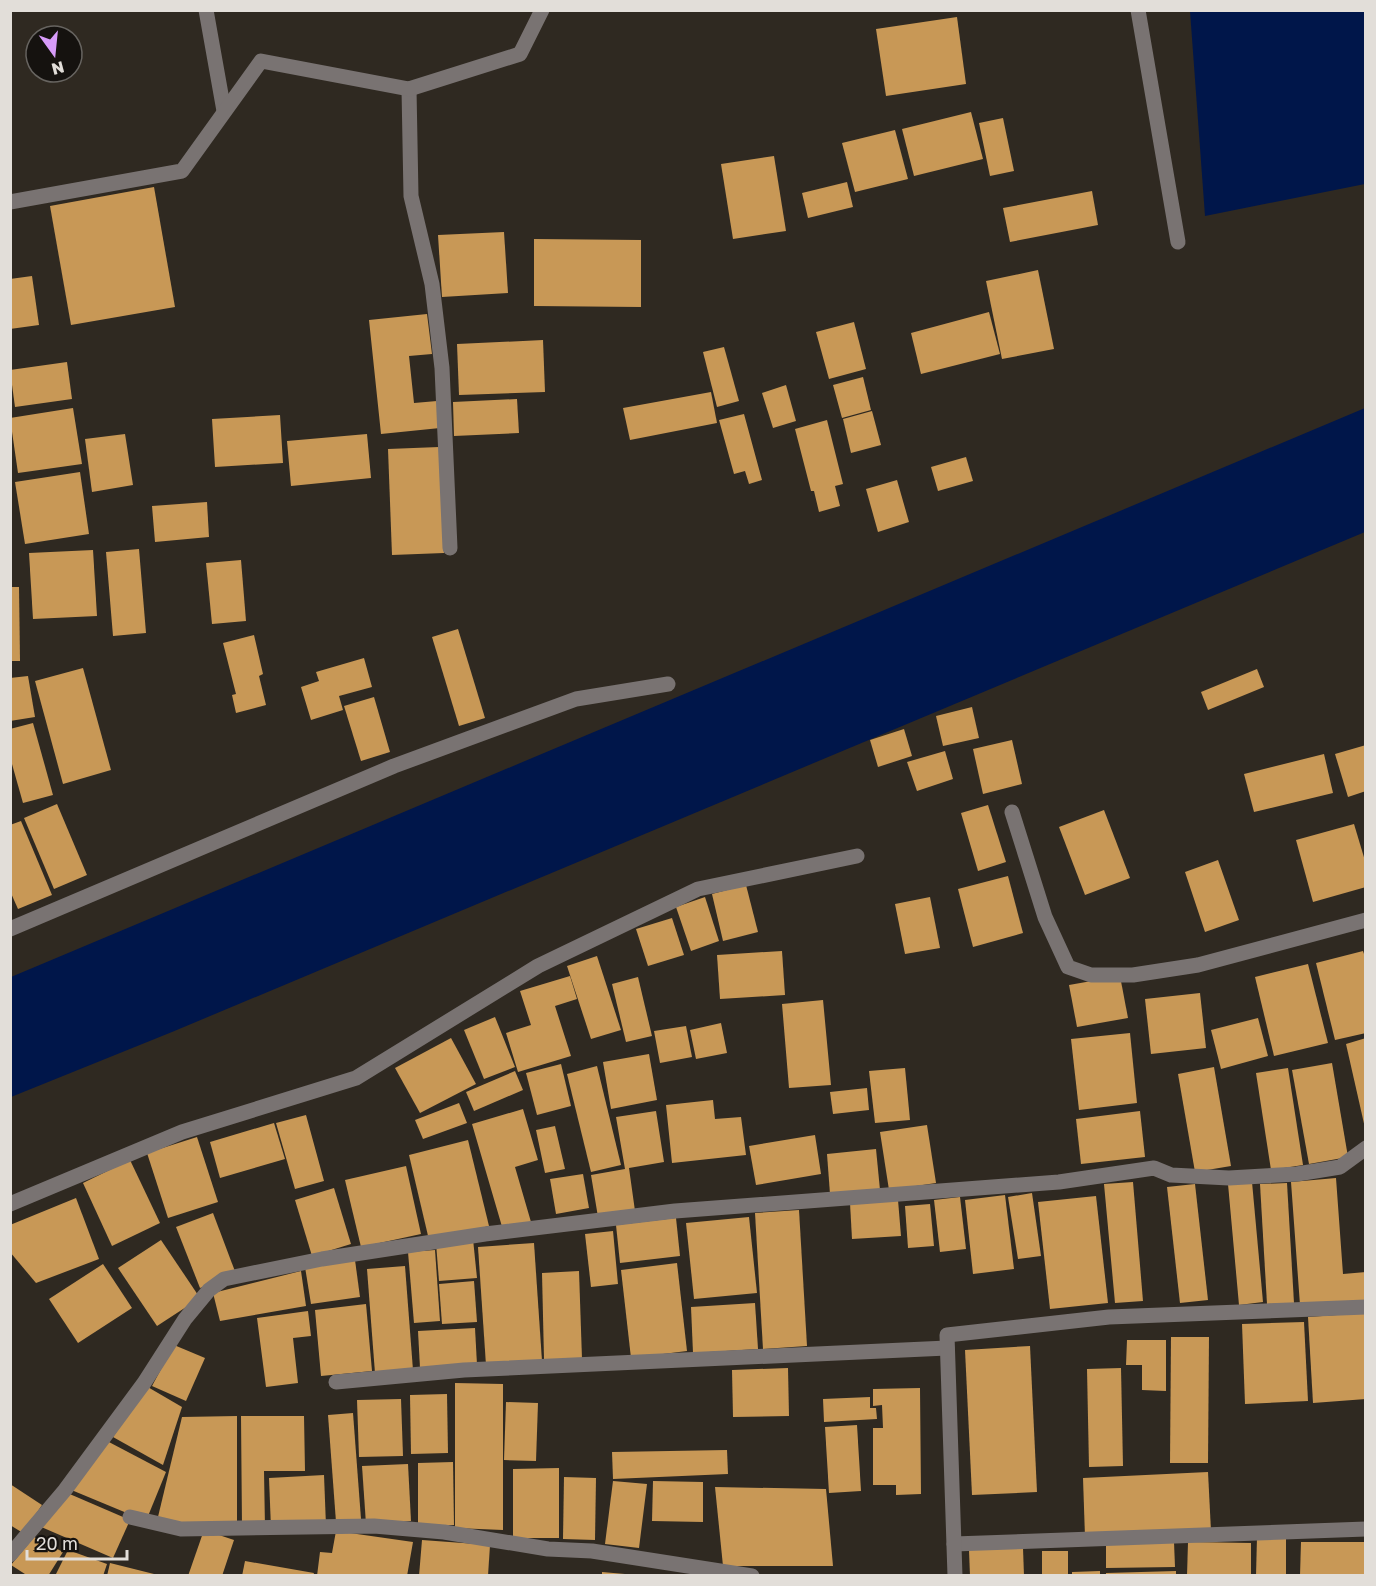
<svg xmlns="http://www.w3.org/2000/svg" width="1376" height="1586" font-family="'Golos Text',sans-serif">
<rect width="100%" height="100%" fill="#2f2921"/>
<g fill="#00164a">
<path d="M1190 11H1365V184L1205 216Z"/>
<path d="M1365 408V532L172 1032 11 1097V977Z"/>
</g>
<g fill="#c89856">
<path d="M957 17 966 84 886 96 876 29Z"/>
<path d="M971 112 983 159 914 176 902 129Z"/>
<path d="M1003 118 1014 171 990 176 979 123Z"/>
<path d="M895 130 908 179 855 192 842 143Z"/>
<path d="M774 156 786 231 733 239 721 164Z"/>
<path d="M847 182 853 207 808 218 802 193Z"/>
<path d="M154 187 175 307 71 325 50 206Z"/>
<path d="M1092 191 1098 225 1010 242 1003 208Z"/>
<path d="M504 232 508 293 442 297 438 235Z"/>
<path d="M534 239 641 240V307L534 306Z"/>
<path d="M1038 270 1054 349 1002 359 986 281Z"/>
<path d="M32 276 39 325 10 329V279Z"/>
<path d="M989 312 1000 354 921 374 911 333Z"/>
<path d="M427 314 432 354 409 356 414 403 437 401 440 428 381 434 369 320Z"/>
<path d="M854 322 866 369 829 379 816 332Z"/>
<path d="M543 340 545 392 459 395 457 344Z"/>
<path d="M724 347 739 401 717 407 703 352Z"/>
<path d="M67 362 72 399 15 407 10 370Z"/>
<path d="M863 377 871 410 842 418 833 385Z"/>
<path d="M786 385 796 421 773 428 762 393Z"/>
<path d="M711 392 717 423 630 440 623 408Z"/>
<path d="M517 399 519 433 454 436 453 402Z"/>
<path d="M73 408 82 464 18 473 10 418Z"/>
<path d="M872 411 881 445 851 453 843 419Z"/>
<path d="M744 414 762 480 749 484 745 471 734 474 719 420Z"/>
<path d="M280 415 283 463 215 467 212 419Z"/>
<path d="M827 420 843 484 835 486 840 506 819 512 814 491H811L795 429Z"/>
<path d="M125 434 133 485 92 492 85 439Z"/>
<path d="M367 434 371 478 291 486 287 441Z"/>
<path d="M439 447 444 553 392 555 388 449Z"/>
<path d="M966 457 973 481 938 491 931 467Z"/>
<path d="M80 472 89 534 25 544 15 482Z"/>
<path d="M897 480 909 522 878 532 866 489Z"/>
<path d="M207 502 209 537 155 542 152 506Z"/>
<path d="M139 549 146 633 113 636 106 552Z"/>
<path d="M93 550 97 616 33 619 29 553Z"/>
<path d="M241 560 246 621 212 624 206 563Z"/>
<path d="M10 587H19L20 661H10Z"/>
<path d="M458 629 485 718 459 726 432 637Z"/>
<path d="M254 635 263 674 259 676 266 705 236 713 232 695 236 694 223 643Z"/>
<path d="M364 658 372 687 339 696 343 710 311 720 301 687 319 681 316 672Z"/>
<path d="M83 668 111 770 63 784 35 681Z"/>
<path d="M1257 669 1264 687 1208 710 1201 692Z"/>
<path d="M28 676 35 717 10 721V678Z"/>
<path d="M374 697 390 752 361 761 344 706Z"/>
<path d="M972 707 979 738 943 746 936 716Z"/>
<path d="M33 723 53 795 23 803 10 757V729Z"/>
<path d="M904 729 912 756 878 767 870 740Z"/>
<path d="M1012 740 1022 784 983 794 973 749Z"/>
<path d="M1366 745V791L1348 797 1335 754Z"/>
<path d="M945 751 953 779 917 791 907 762Z"/>
<path d="M1324 754 1333 793 1254 812 1244 774Z"/>
<path d="M57 804 87 875 54 889 24 818Z"/>
<path d="M988 805 1006 862 978 871 961 813Z"/>
<path d="M1104 810 1130 878 1085 895 1059 827Z"/>
<path d="M21 821 52 895 18 909 10 891V825Z"/>
<path d="M1354 824 1366 864V887L1313 902 1296 840Z"/>
<path d="M1218 860 1239 920 1205 932 1185 872Z"/>
<path d="M1008 876 1023 933 973 947 958 889Z"/>
<path d="M746 885 758 932 723 941 712 894Z"/>
<path d="M705 897 719 941 691 951 676 907Z"/>
<path d="M930 897 940 948 905 954 895 904Z"/>
<path d="M672 918 684 955 648 966 636 929Z"/>
<path d="M782 951 785 995 720 999 717 955Z"/>
<path d="M1363 951 1366 960V1033L1335 1040 1316 963Z"/>
<path d="M597 956 621 1030 591 1039 567 966Z"/>
<path d="M1308 964 1328 1043 1274 1056 1255 977Z"/>
<path d="M570 976 577 999 555 1006 571 1056 518 1072 506 1033 531 1025 520 991Z"/>
<path d="M1120 976 1128 1018 1077 1027 1069 985Z"/>
<path d="M638 977 652 1036 626 1042 612 984Z"/>
<path d="M1200 993 1206 1048 1151 1054 1145 999Z"/>
<path d="M823 1000 831 1085 789 1088 782 1004Z"/>
<path d="M495 1017 515 1067 484 1079 464 1030Z"/>
<path d="M1258 1018 1268 1056 1221 1069 1211 1030Z"/>
<path d="M721 1023 727 1053 696 1059 690 1030Z"/>
<path d="M686 1026 692 1057 660 1063 654 1031Z"/>
<path d="M1130 1033 1137 1103 1079 1110 1071 1039Z"/>
<path d="M451 1038 476 1084 420 1113 395 1068Z"/>
<path d="M1366 1038V1128H1365L1346 1044Z"/>
<path d="M649 1054 657 1100 611 1109 603 1062Z"/>
<path d="M1332 1063 1348 1157 1309 1164 1292 1070Z"/>
<path d="M561 1064 571 1106 537 1115 526 1073Z"/>
<path d="M597 1066 621 1165 591 1172 567 1074Z"/>
<path d="M1214 1067 1231 1166 1195 1172 1178 1074Z"/>
<path d="M905 1068 910 1120 875 1123 869 1071Z"/>
<path d="M1288 1068 1303 1165 1271 1170 1256 1073Z"/>
<path d="M515 1071 523 1090 474 1111 466 1092Z"/>
<path d="M867 1088 869 1110 833 1114 830 1092Z"/>
<path d="M713 1100 715 1119 741 1117 746 1155 672 1163 666 1105Z"/>
<path d="M459 1103 467 1123 423 1139 415 1120Z"/>
<path d="M523 1109 538 1160 515 1167 531 1222 503 1230 472 1124Z"/>
<path d="M656 1111 664 1162 629 1168 635 1211 598 1217 591 1175 625 1169 616 1117Z"/>
<path d="M1140 1111 1145 1157 1081 1164 1076 1119Z"/>
<path d="M306 1115 324 1181 295 1189 276 1123Z"/>
<path d="M274 1123 285 1159 220 1178 210 1142Z"/>
<path d="M927 1125 936 1183 889 1190 880 1132Z"/>
<path d="M555 1126 565 1169 545 1173 536 1130Z"/>
<path d="M815 1135 821 1174 756 1185 749 1146Z"/>
<path d="M197 1137 218 1202 168 1218 147 1153Z"/>
<path d="M468 1140 489 1226 429 1240 409 1155Z"/>
<path d="M876 1149 880 1190 830 1194 827 1154Z"/>
<path d="M130 1160 160 1223 112 1246 83 1183Z"/>
<path d="M406 1166 421 1234 361 1247 345 1180Z"/>
<path d="M583 1174 589 1208 556 1214 550 1179Z"/>
<path d="M1336 1178 1343 1274 1366 1272V1300L1300 1305 1291 1182Z"/>
<path d="M1133 1182 1143 1301 1115 1303 1104 1184Z"/>
<path d="M1252 1182 1263 1302 1239 1305 1228 1184Z"/>
<path d="M1287 1183 1294 1303 1267 1304 1260 1184Z"/>
<path d="M1195 1184 1208 1300 1180 1303 1167 1187Z"/>
<path d="M334 1188 351 1244 312 1256 295 1200Z"/>
<path d="M1032 1193 1041 1256 1018 1259 1008 1197Z"/>
<path d="M1005 1195 1014 1269 973 1274 965 1200Z"/>
<path d="M1096 1196 1108 1303 1050 1309 1038 1202Z"/>
<path d="M960 1197 966 1249 940 1252 934 1200Z"/>
<path d="M76 1198 99 1259 36 1283 10 1252V1225Z"/>
<path d="M898 1200 901 1236 852 1239 850 1203Z"/>
<path d="M930 1204 934 1246 908 1248 905 1206Z"/>
<path d="M799 1210 807 1346 763 1349 755 1213Z"/>
<path d="M213 1213 236 1274 200 1288 176 1227Z"/>
<path d="M749 1217 757 1293 694 1299 686 1223Z"/>
<path d="M676 1218 680 1256 620 1263 616 1225Z"/>
<path d="M613 1231 618 1284 591 1287 585 1234Z"/>
<path d="M473 1239 477 1278 439 1281 436 1243Z"/>
<path d="M161 1240 200 1298 157 1326 118 1268Z"/>
<path d="M534 1243 542 1361 486 1365 478 1247Z"/>
<path d="M435 1250 440 1321 414 1323 408 1252Z"/>
<path d="M355 1260 360 1297 311 1304 305 1267Z"/>
<path d="M677 1263 687 1351 631 1358 621 1270Z"/>
<path d="M103 1264 132 1308 78 1343 49 1299Z"/>
<path d="M405 1266 413 1370 375 1373 367 1269Z"/>
<path d="M301 1271 306 1306 220 1321 213 1293Z"/>
<path d="M579 1271 582 1359H544L542 1273Z"/>
<path d="M474 1281 477 1322 442 1324 439 1284Z"/>
<path d="M755 1303 758 1349 693 1353 691 1307Z"/>
<path d="M366 1304 372 1371 321 1376 315 1310Z"/>
<path d="M308 1311 311 1336 293 1338 298 1383 266 1387 257 1318Z"/>
<path d="M1366 1313V1399L1313 1403 1308 1317Z"/>
<path d="M1304 1322 1308 1401 1245 1404 1242 1324Z"/>
<path d="M475 1328 477 1365 420 1368 418 1331Z"/>
<path d="M1171 1337H1209L1208 1463H1170Z"/>
<path d="M1127 1340H1166V1391L1142 1390V1365H1126Z"/>
<path d="M174 1345 205 1358 186 1401 152 1386Z"/>
<path d="M1030 1346 1037 1492 972 1495 965 1350Z"/>
<path d="M788 1368 789 1416 733 1417 732 1370Z"/>
<path d="M1121 1368 1123 1466 1089 1467 1087 1369Z"/>
<path d="M455 1383 503 1384V1530L455 1528Z"/>
<path d="M146 1386 182 1407 163 1465 113 1437Z"/>
<path d="M920 1388 921 1494 896 1495V1485H873V1428H883L882 1405 873 1406V1389Z"/>
<path d="M447 1394 448 1453 411 1454 410 1395Z"/>
<path d="M870 1397V1408H876L877 1419 824 1422 823 1399Z"/>
<path d="M401 1399 403 1456 359 1457 357 1400Z"/>
<path d="M506 1402 538 1403 536 1461 504 1460Z"/>
<path d="M353 1413 361 1519 336 1522 328 1415Z"/>
<path d="M237 1416V1528L157 1521 182 1417Z"/>
<path d="M241 1416H304L305 1471H264L265 1527H242Z"/>
<path d="M857 1425 861 1491 829 1493 825 1427Z"/>
<path d="M107 1441 166 1472 146 1521 69 1489Z"/>
<path d="M727 1450 728 1474 613 1479 612 1452Z"/>
<path d="M453 1462 454 1525H418V1463Z"/>
<path d="M408 1464 411 1521 366 1524 362 1466Z"/>
<path d="M559 1468V1538H513V1469Z"/>
<path d="M1208 1472 1211 1531 1085 1537 1083 1478Z"/>
<path d="M324 1475 326 1526 271 1528 269 1478Z"/>
<path d="M564 1477 596 1478 595 1540 563 1539Z"/>
<path d="M613 1481 647 1484 639 1548 605 1544Z"/>
<path d="M653 1481 703 1482V1522L652 1521Z"/>
<path d="M10 1484 42 1505 23 1533 10 1525Z"/>
<path d="M715 1487 826 1489 833 1566H723Z"/>
<path d="M65 1492 130 1520 113 1558 39 1526Z"/>
<path d="M204 1530 234 1540 222 1576H188Z"/>
<path d="M336 1531 413 1542 407 1576H317L320 1552 332 1553Z"/>
<path d="M34 1537 63 1552 48 1576H28L11 1565Z"/>
<path d="M1257 1537H1286V1576H1256Z"/>
<path d="M422 1540 490 1545 488 1576H419Z"/>
<path d="M1174 1542 1175 1567 1106 1568V1543Z"/>
<path d="M1188 1542 1251 1543V1576H1187Z"/>
<path d="M1301 1542H1366V1576H1300Z"/>
<path d="M1023 1548 1024 1576H970L969 1550Z"/>
<path d="M68 1550 107 1564 103 1576H55Z"/>
<rect x="1042" y="1551" width="26" height="25"/>
<path d="M245 1561 314 1573 313 1576H242Z"/>
<path d="M110 1563 158 1575V1576H107Z"/>
<path d="M1100 1571V1576H1072V1572Z"/>
<path d="M1176 1571V1576H1106V1573Z"/>
<path d="M602 1572 625 1574V1576H602Z"/>
</g>
<g fill="none" stroke-linecap="round" stroke-linejoin="round">
<g stroke="#797372" stroke-width="15">
<path d="M206 10 224 111"/>
<path d="M1138 10 1178 242"/>
<path d="M409 89 411 196 432 284 442 368 450 548"/>
<path d="M10 202 182 171 261 61 409 89 520 54 542 10"/>
<path d="M1012 812 1045 917 1068 967 1091 975H1133L1198 965 1366 920"/>
<path d="M10 929 394 766 576 699 668 684"/>
<path d="M10 1204 182 1132 356 1078 538 966 698 889 857 856"/>
<path d="M336 1382 464 1370 947 1348"/>
<path d="M130 1517 181 1529 374 1526 444 1532 548 1549 592 1551 752 1576"/>
<path d="M954 1544 1366 1529"/>
<path d="M10 1555 65 1490 144 1383 185 1319 209 1290 224 1279 322 1259 485 1234 675 1211 1059 1182 1154 1168 1171 1175 1229 1178 1297 1174 1340 1167 1366 1148"/>
<path d="M955 1576 947 1335 1109 1317 1366 1307"/>
</g>
</g>
<rect width="1376" height="1586" fill="none" stroke="#e2ded9" stroke-width="24"/>
<g transform="translate(54 54) rotate(165)"><circle r="28" fill="#15120f" stroke="#676460" stroke-width="1.5"/>
<path d="M0-4.5L10 22L0 15L-10 22Z" fill="#d79bf9"/>
<text y="-9" font-size="16" font-weight="bold" text-anchor="middle" fill="#e2ded9">N</text>
</g>
<path d="M27 1550v9h100v-9" fill="none" stroke="#e2ded9" stroke-width="3"/>
<text x="36" y="1550" font-size="18" fill="#e2ded9" stroke="#15120f" stroke-width="4.5" paint-order="stroke">20 m</text>
</svg>
